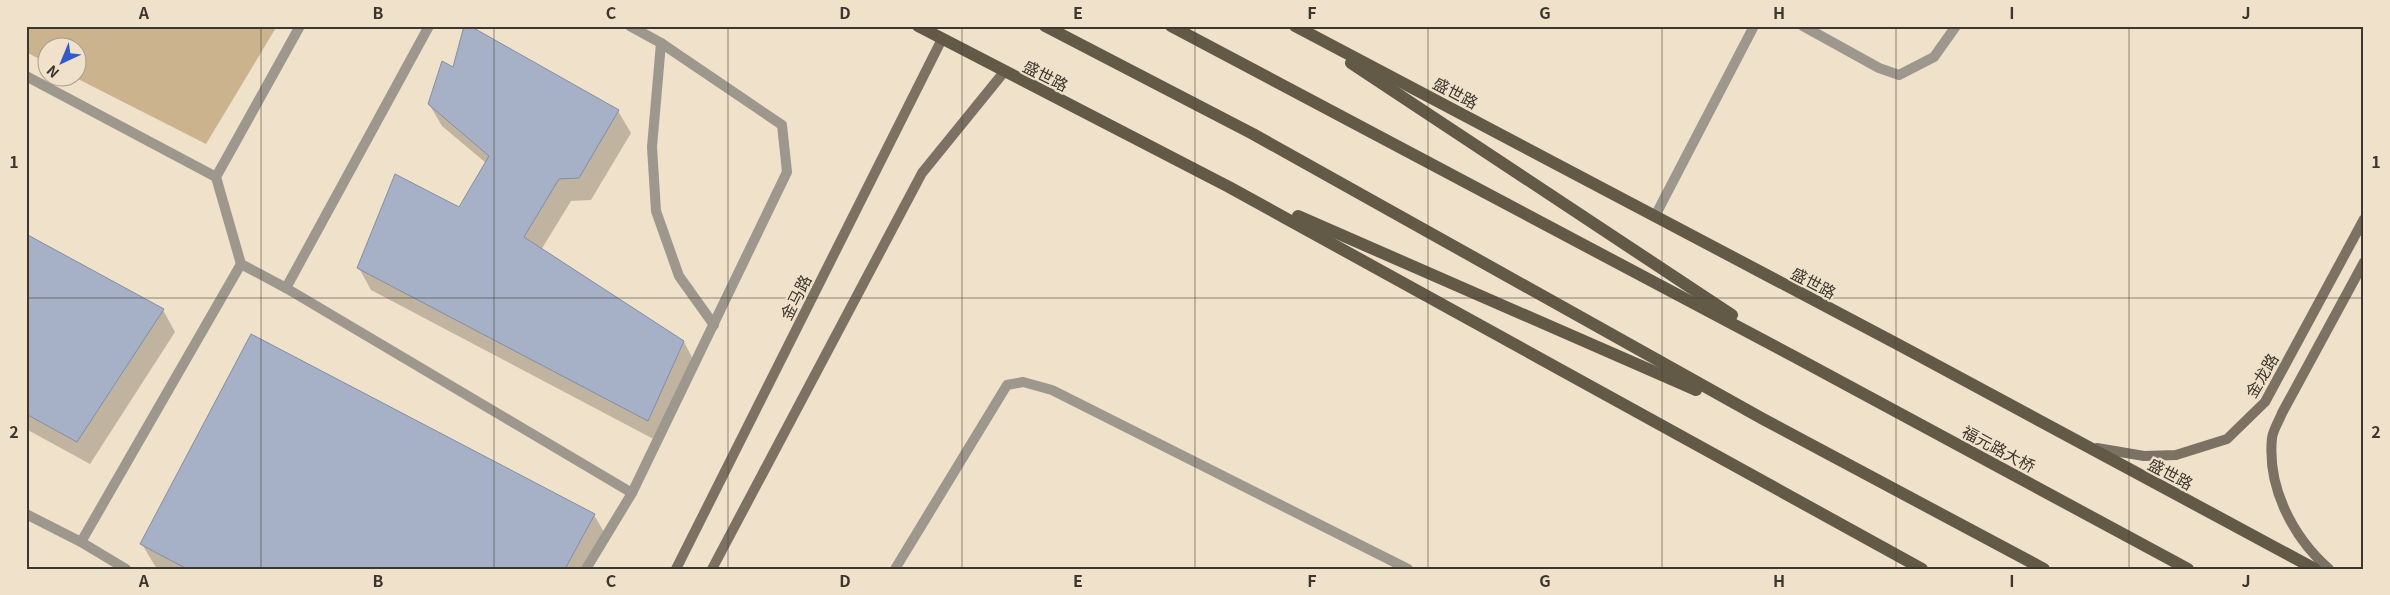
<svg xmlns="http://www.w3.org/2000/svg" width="2390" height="595" font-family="Georgia,'Noto Sans SC',serif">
<rect width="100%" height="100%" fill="#f0e1ca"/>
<path fill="#cbb38d" d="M26 26H277L206 144 76 78 78 48H48L47 63 26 52Z"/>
<g fill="#0003">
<path d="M454 69 618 111 631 133 591 200 571 201 541 250 684 342 696 365 661 443 371 290 359 268 460 208 486 163 442 126 429 104Z"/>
<path d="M26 235 163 310 175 332 90 464 26 429Z"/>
<path d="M594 515 607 537 589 569H160L155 566 142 544Z"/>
</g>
<g fill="#a6b1c7" stroke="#838da3">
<path d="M464 26H470L619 110 579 178 559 179 524 237 684 341 648 421 357 268 395 174 459 207 489 156 428 104 442 61 453 67Z"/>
<path d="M26 234 164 309 77 442 26 414Z"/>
<path d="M251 334 595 514 565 569H187L140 544Z"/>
</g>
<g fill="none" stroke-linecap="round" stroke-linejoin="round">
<g stroke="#9d978d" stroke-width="10">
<path d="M1803 26 1879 68 1899 75 1934 57 1956 26"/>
<path d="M661 43 652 147 656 211 679 276 714 325"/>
<path d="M26 76 216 177"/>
<path d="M1655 216 1754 26"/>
<path d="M241 264 216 177 300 26"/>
<path d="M286 288 429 26"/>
<path d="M26 514 81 542 126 569"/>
<path d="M81 542 241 264 286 288 632 493"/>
<path d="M586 569 632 493 787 172 782 125 661 43 630 26"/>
<path d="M895 569 1007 385 1023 382 1052 390 1408 569"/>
</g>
<g stroke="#7b7264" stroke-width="10">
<path d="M2097 448 2144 456 2176 455 2227 439 2265 402 2364 219"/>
<path d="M676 569 942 39"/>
<path d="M712 569 922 173 1004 72"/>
<path d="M2329 569C2293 537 2267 488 2272 438 2273 430 2279 421 2282 413L2364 262"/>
</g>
<g stroke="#635947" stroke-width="12">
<path d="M918 26 1229 187 1922 569"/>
<path d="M1045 26 1253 134 1763 419 2044 569"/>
<path d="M1171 26 1795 357 2188 569"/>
<path d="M1295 26 1901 346 2315 569"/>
<path d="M1351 63 1732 315"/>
<path d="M1298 216 1696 390"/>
</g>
</g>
<path fill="none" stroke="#3c372e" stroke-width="1" stroke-opacity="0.55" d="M261 26V569M494 26V569M728 26V569M962 26V569M1195 26V569M1428 26V569M1662 26V569M1896 26V569M2129 26V569M26 298H2364"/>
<g text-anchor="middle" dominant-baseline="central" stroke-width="4.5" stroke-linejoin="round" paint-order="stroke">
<g font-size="16" fill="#3c372e" stroke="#f0e1ca">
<text transform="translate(1046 75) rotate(27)">盛世路</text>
<text transform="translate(1456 92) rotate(28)">盛世路</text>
<text transform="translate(1814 282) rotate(28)">盛世路</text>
<text transform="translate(795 297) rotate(-63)">金马路</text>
<text transform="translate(2261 375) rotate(-59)">金龙路</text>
<text transform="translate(1999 448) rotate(28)">福元路大桥</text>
<text transform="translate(2171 473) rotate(28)">盛世路</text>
</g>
</g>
<rect width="2390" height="595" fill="none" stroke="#f0e1ca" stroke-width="55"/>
<g transform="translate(62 62) rotate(224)"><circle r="24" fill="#f0e1ca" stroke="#a89d8c"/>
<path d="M0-4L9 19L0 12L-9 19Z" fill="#345aca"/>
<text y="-8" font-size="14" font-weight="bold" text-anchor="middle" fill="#3c372e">N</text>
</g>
<rect x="28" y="28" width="2334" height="540" fill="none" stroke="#3c372e" stroke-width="2"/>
<g font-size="16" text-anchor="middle" font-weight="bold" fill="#3c372e">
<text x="144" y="19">A</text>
<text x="378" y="19">B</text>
<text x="611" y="19">C</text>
<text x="845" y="19">D</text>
<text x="1078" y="19">E</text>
<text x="1312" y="19">F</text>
<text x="1545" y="19">G</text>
<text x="1779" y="19">H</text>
<text x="2012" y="19">I</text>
<text x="2246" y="19">J</text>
<text x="14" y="168">1</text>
<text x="2376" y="168">1</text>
<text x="14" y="438">2</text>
<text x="2376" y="438">2</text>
<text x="144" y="587">A</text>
<text x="378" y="587">B</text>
<text x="611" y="587">C</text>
<text x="845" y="587">D</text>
<text x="1078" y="587">E</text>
<text x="1312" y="587">F</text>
<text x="1545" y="587">G</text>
<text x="1779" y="587">H</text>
<text x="2012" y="587">I</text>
<text x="2246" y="587">J</text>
</g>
</svg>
